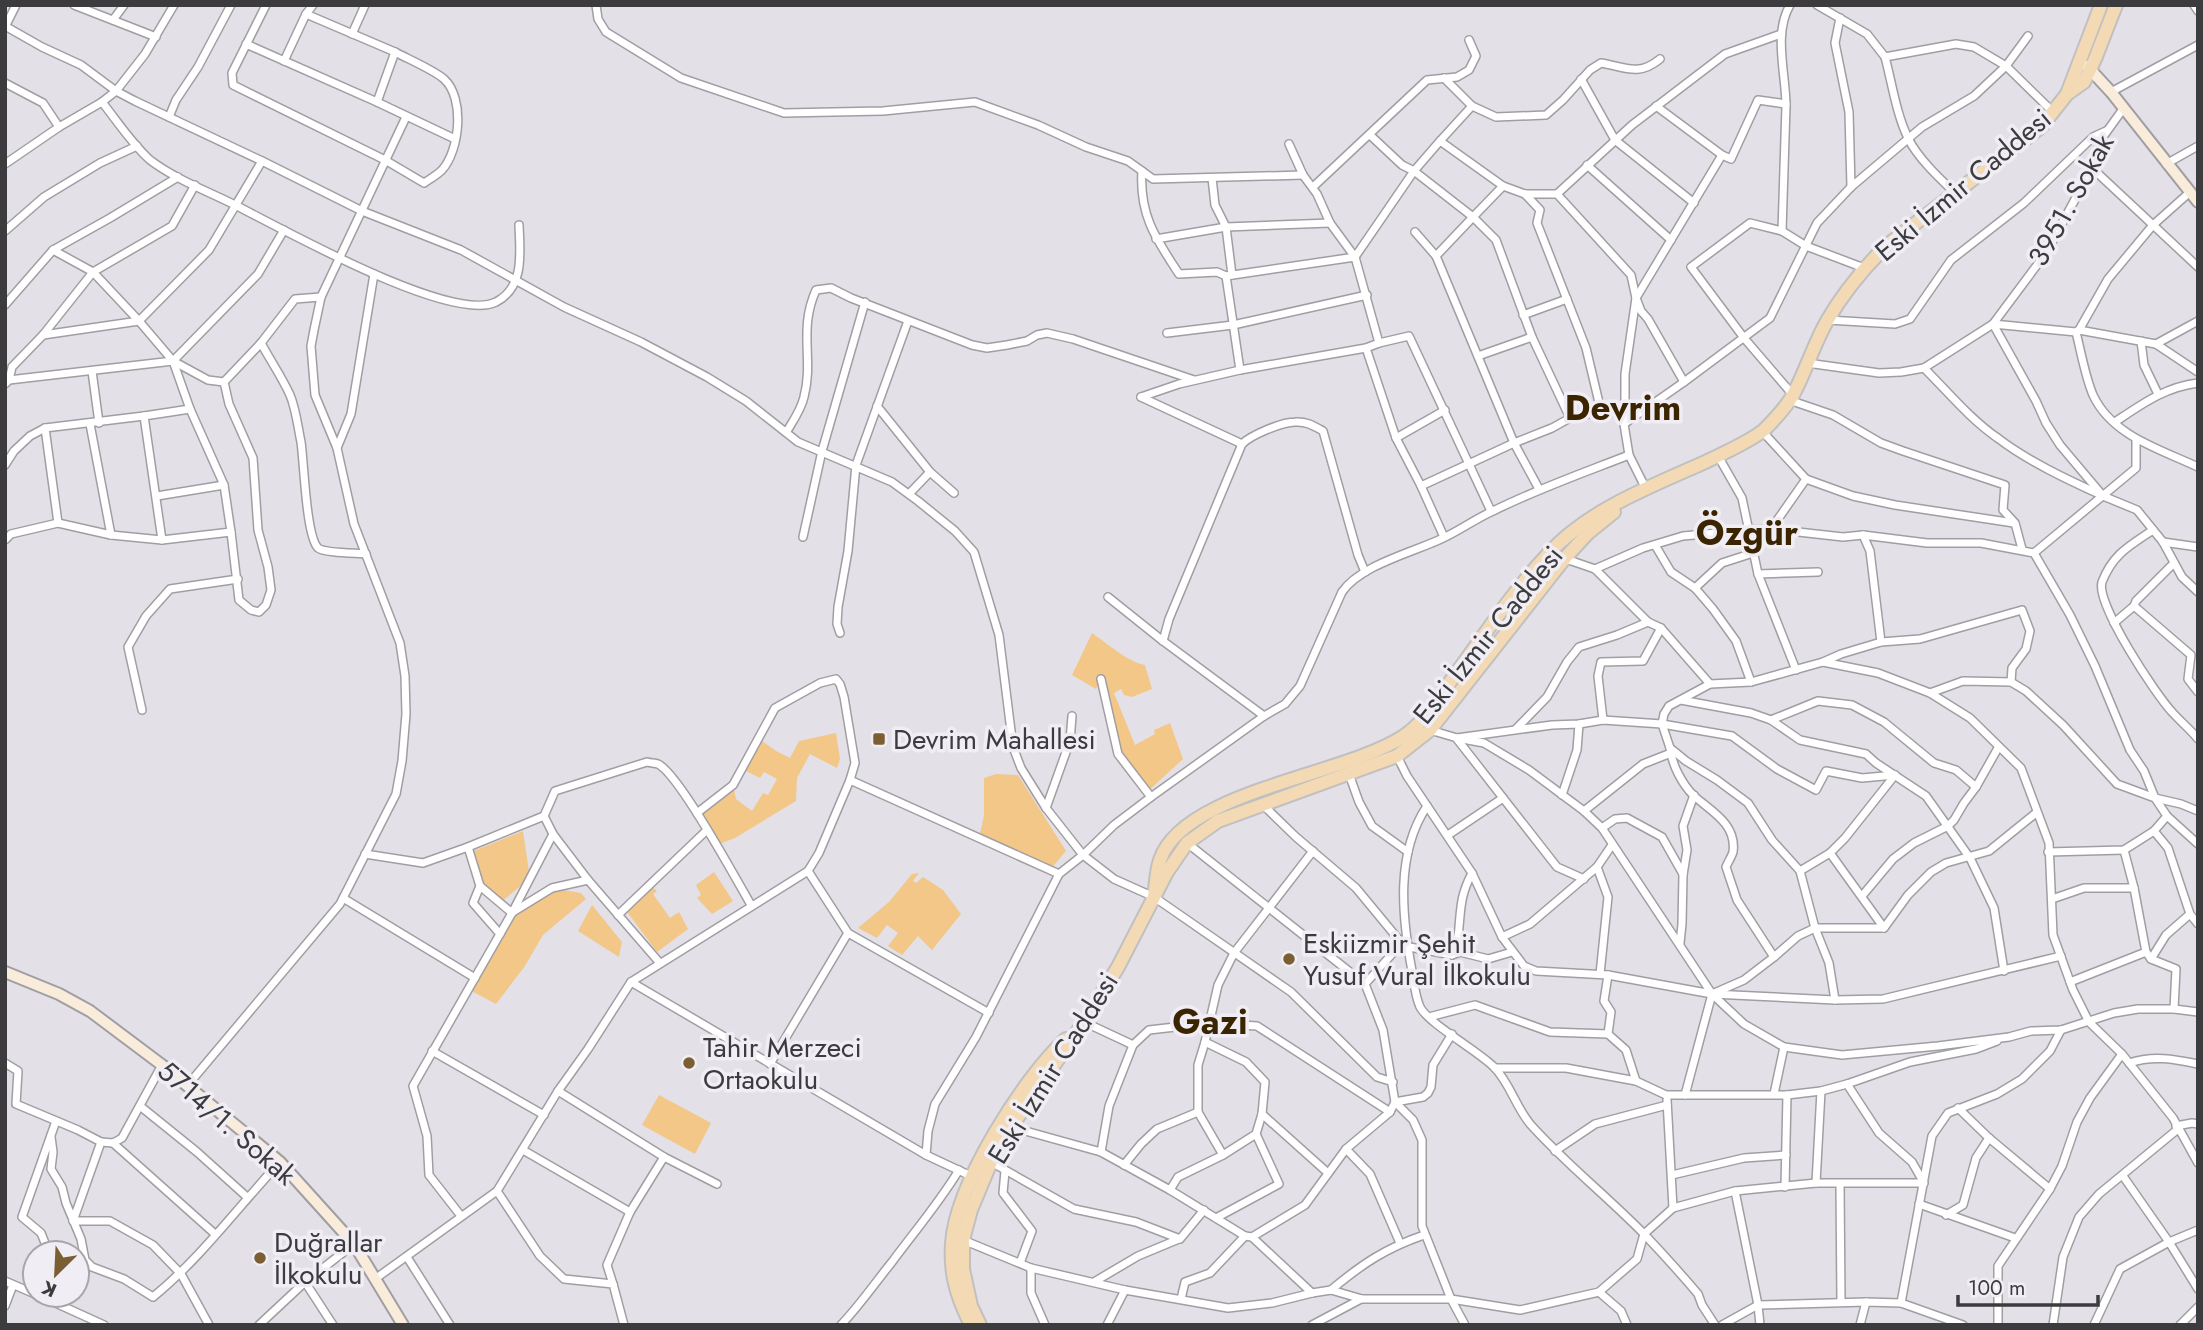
<svg xmlns="http://www.w3.org/2000/svg" width="2203" height="1330" font-family="Jost,sans-serif">
<rect width="100%" height="100%" fill="#e3e1e7"/>
<g fill="#f2c788">
<path d="M1092 633C1108 644 1128 662 1145 665L1152 689 1132 697 1124 695 1121 689 1114 693 1135 745 1155 734 1154 730 1170 723 1183 759 1147 792 1118 754 1101 680 1096 689 1072 675Z"/>
<path d="M836 733 840 759 837 768 810 754 797 778 796 801 735 838 719 844 697 813 733 785 736 799 752 811 763 793 768 795 777 779 764 772 760 778 742 769 759 739 776 751 790 758 799 741Z"/>
<path d="M996 774 1018 775 1066 851 1050 870 979 838 984 815V778Z"/>
<path d="M523 831 530 878 500 903 480 886 469 853Z"/>
<path d="M714 872 733 901 712 914 697 898 701 895 696 885Z"/>
<path d="M919 873 913 881 916 883 923 877 943 890 961 914 932 950 918 936 902 955 888 946 898 933 887 925 877 938 858 928 889 902 912 874Z"/>
<path d="M650 885 657 891 653 894 670 918 679 912 688 929 657 952 625 909Z"/>
<path d="M552 888 581 893 586 899 543 935 525 966 496 1004 468 989 512 913Z"/>
<path d="M592 905 622 942 619 957 578 931Z"/>
<path d="M659 1095 711 1123 695 1154 642 1125Z"/>
</g>
<g fill="none" stroke-linecap="round" stroke-linejoin="round">
<defs>
<g id="street">
<path d="M74 5 156 37"/>
<path d="M266 5 232 73 233 85 385 160 424 183C430 179 437 175 442 170 460 150 465 98 444 79 434 70 408 59 395 52"/>
<path d="M313 5 306 14 395 52 377 102"/>
<path d="M596 5 598 19 606 32 681 78 784 113 883 111 975 102 1038 125 1086 147 1128 161 1142 171C1139 215 1156 239 1179 274L1217 272 1226 276 1355 257 1414 171 1440 141 1503 186 1525 194H1557L1631 275 1636 298 1641 311 1648 319 1684 382"/>
<path d="M1817 5 1867 34 1885 57 1956 44 1974 47 2006 66 2053 112"/>
<path d="M2194 5 2198 11"/>
<path d="M1840 18 1835 43 1849 112 1851 187"/>
<path d="M113 20 124 5"/>
<path d="M5 26 42 47 81 65 116 91 135 101 262 161 362 211 461 250 564 307 641 342 707 377 746 401 798 442 892 482 918 501 955 531 974 552 999 635 1013 747 1021 768 1046 808 1083 855 1114 879 1154 897 1291 992 1377 1077 1393 1082"/>
<path d="M5 27 16 5"/>
<path d="M352 34 365 5"/>
<path d="M246 44 377 102 455 139"/>
<path d="M1885 57C1892 83 1896 113 1908 138 1917 157 1939 178 1955 193"/>
<path d="M284 61 306 14"/>
<path d="M1581 79 1615 140 1694 203"/>
<path d="M5 83 43 103 59 127"/>
<path d="M2111 92 2198 45"/>
<path d="M102 102C117 121 132 144 150 160 175 179 207 191 235 205 281 228 451 324 496 302 525 287 520 252 519 225"/>
<path d="M1472 106 1496 117 1546 115 1563 100 1590 70 1601 63C1625 67 1638 77 1660 59"/>
<path d="M1656 106 1722 155"/>
<path d="M2123 109 2100 141 2092 168 2046 253 1993 324 2036 401 2046 423 2060 445 2103 496 2137 510 2163 542 2182 577 2198 592"/>
<path d="M169 117 176 100 198 67 231 5"/>
<path d="M1370 135 1402 165 1414 171 1473 217 1436 256"/>
<path d="M1440 141 1472 106 1444 78"/>
<path d="M1289 144 1303 175 1317 194 1330 223 1355 257 1379 343 1366 348 1396 438 1421 486 1444 537"/>
<path d="M262 161 209 250 139 321 173 361 208 380 224 382 261 343 295 299 321 297"/>
<path d="M5 164 59 127 102 102 116 91 145 54 174 5"/>
<path d="M2166 164 2198 146"/>
<path d="M1587 165 1671 240"/>
<path d="M2092 168 2198 267"/>
<path d="M1142 171 1153 179 1303 175"/>
<path d="M1212 178 1215 205 1226 227 1232 275"/>
<path d="M1503 186 1473 217 1496 240 1532 337 1570 418"/>
<path d="M1313 187 1427 80 1457 77 1469 70 1476 56 1469 40"/>
<path d="M1525 194 1540 210 1537 223 1586 348 1601 411"/>
<path d="M1557 194 1632 125 1725 54 1781 34"/>
<path d="M5 231 44 197 100 163 137 146"/>
<path d="M1782 231C1783 189 1785 148 1786 106 1786 74 1773 34 1790 5"/>
<path d="M1415 232 1436 256 1514 443 1539 489"/>
<path d="M1156 239 1226 227 1330 223"/>
<path d="M53 250 93 272 139 321"/>
<path d="M1226 276 1240 370"/>
<path d="M5 305 53 250 110 218 178 177"/>
<path d="M1523 315 1567 299"/>
<path d="M1828 320 1895 324 1910 319 1951 260 2024 203 2093 137 2106 131"/>
<path d="M2079 330 2108 279 2153 225 2190 192"/>
<path d="M2076 332C2081 352 2085 376 2093 395 2112 436 2160 449 2198 467"/>
<path d="M1167 333 1233 325 1367 295"/>
<path d="M43 335 93 272 172 226 195 185"/>
<path d="M2141 341 2144 365 2158 394"/>
<path d="M261 343C270 360 282 377 290 395 296 409 298 428 301 442 304 462 306 536 318 548 324 553 356 553 366 554"/>
<path d="M1379 343 1409 336 1491 511"/>
<path d="M2156 344 2198 321"/>
<path d="M1478 356 1532 337"/>
<path d="M173 361 258 274 284 230"/>
<path d="M1807 363 1879 373 1901 372 1924 368 1993 324 2076 332 2079 330 2156 344 2198 372"/>
<path d="M1924 368C1948 392 1971 420 1999 439 2028 461 2066 479 2099 494"/>
<path d="M92 371 99 423"/>
<path d="M9 380 12 367 43 335 139 321"/>
<path d="M224 382 229 404 253 458 258 530 268 567 271 590 266 605 259 612 251 610 239 600 231 532"/>
<path d="M5 384 9 380 173 361 190 409 224 485 231 532 162 540 111 535 58 523 11 534 5 540"/>
<path d="M1793 395 1744 338 1691 267 1750 223 1782 231 1806 246 1864 268"/>
<path d="M1141 397 1179 384 1240 370 1366 348"/>
<path d="M1141 397 1242 444"/>
<path d="M1789 400 1833 415 1881 443 1903 451 2005 485 2003 510 2015 523 2022 549"/>
<path d="M877 406 930 472 954 493"/>
<path d="M2115 422C2142 404 2165 387 2198 383"/>
<path d="M90 424 111 535"/>
<path d="M1624 424 1684 382 1770 318 1817 223 1851 187 1922 127 1974 96 2006 66 2028 36"/>
<path d="M45 428 58 523"/>
<path d="M787 431C793 421 801 410 804 397 814 359 798 330 816 290L831 288 851 298 972 345 987 348 1007 345 1027 341 1037 335 1047 333 1073 339 1194 380"/>
<path d="M1762 431 1806 479 1853 496 1895 505 2014 523"/>
<path d="M1396 438 1445 410"/>
<path d="M337 448 315 395 311 346 314 330 321 297 406 117"/>
<path d="M1718 456 1742 498 1758 574 1796 670"/>
<path d="M5 465 14 451 30 436 45 428 144 416"/>
<path d="M1421 486 1514 443 1552 428 1570 418 1601 411 1625 413"/>
<path d="M1646 489 1629 455 1624 424 1625 413V374L1636 298 1722 155 1731 159 1758 100 1786 104"/>
<path d="M909 494 930 472"/>
<path d="M157 496 224 485"/>
<path d="M1771 529 1806 479"/>
<path d="M2153 530C2129 546 2113 554 2102 582 2095 603 2156 695 2172 712 2181 722 2190 729 2198 739"/>
<path d="M1863 535 1870 551 1881 642 1920 639 2022 610 2030 631 2026 649 2012 668 2011 682"/>
<path d="M803 537 822 451 865 302"/>
<path d="M162 540 144 416 190 409"/>
<path d="M2163 542 2198 547"/>
<path d="M1655 545 1671 572 1695 588 1713 609 1736 641 1751 682"/>
<path d="M2034 553 2136 468V439"/>
<path d="M1563 558 1595 569 1648 622 1661 628 1710 684 1751 682 1823 662 1878 673 1930 693 1970 718 2021 768 2049 843 2053 935 2073 990 2089 1022 2122 1054 2173 1118 2198 1163"/>
<path d="M2174 563 2136 601 2134 606 2191 655 2188 679 2198 692"/>
<path d="M1595 569 1643 548 1683 536 1749 530 1771 529 1843 537 1863 535 1927 543H1981L2034 553 2070 615 2095 666 2130 750 2144 771 2155 798 2181 804 2198 811"/>
<path d="M1758 574 1818 572"/>
<path d="M1695 588 1722 563 1753 553"/>
<path d="M1108 597 1163 641 1264 716"/>
<path d="M2114 623 2134 606"/>
<path d="M840 633 837 624 838 607 848 551 856 465 908 321"/>
<path d="M1163 641 1169 619 1242 444C1251 435 1282 422 1295 422 1306 421 1314 426 1323 431L1358 555 1365 572"/>
<path d="M1823 662 1841 654 1881 642"/>
<path d="M1101 679 1118 754 1151 797"/>
<path d="M1710 684 1669 706 1664 714 1662 724 1670 748 1686 761 1717 780 1748 803 1772 840 1800 871 1815 928 1829 963 1835 1000"/>
<path d="M1930 693 1963 681 2011 682 2026 691 2063 725 2117 784 2155 798 2167 816 2154 831 2168 848 2190 914 2198 924"/>
<path d="M1681 700 1751 713 1771 720 1800 740 1866 754 1876 763 1926 796 1970 858 1994 908 2004 971"/>
<path d="M142 710 128 647 146 616 170 589 238 579"/>
<path d="M1603 720 1598 676 1601 662 1643 661 1661 628"/>
<path d="M1771 720 1818 701 1852 705 1884 722 1934 763 1956 770 1976 787"/>
<path d="M1516 729 1547 697 1567 662 1579 647 1617 635 1648 622"/>
<path d="M1430 730 1457 738 1552 725 1579 724 1603 720 1662 724 1732 736 1777 769 1816 790 1826 771 1862 778 1895 775"/>
<path d="M1457 738 1484 743 1529 770 1584 811 1602 828 1712 994 1744 980 1774 957 1798 936 1815 928H1884L1908 895 1931 872 1946 863 1989 851 2036 813"/>
<path d="M1457 739 1557 867 1584 879"/>
<path d="M1670 748C1672 765 1682 784 1694 796 1711 811 1737 824 1733 852 1732 856 1728 862 1726 867L1737 900 1774 957"/>
<path d="M1397 756 1407 776 1472 873 1502 937 1524 966 1536 971 1608 975 1712 994 1744 1024 1784 1047 1842 1055 1938 1046 2009 1037 2031 1031 2061 1030 2114 1013 2138 1009H2174L2198 1012"/>
<path d="M1349 774 1359 802 1372 826 1408 852"/>
<path d="M850 780 1059 874"/>
<path d="M1562 795 1577 750 1579 724"/>
<path d="M1262 804 1296 837 1356 888 1404 946 1452 955 1460 952 1488 959 1512 952"/>
<path d="M1427 806C1395 854 1402 917 1412 971 1414 982 1415 996 1420 1007 1429 1024 1477 1050 1494 1067 1510 1083 1516 1108 1531 1125 1566 1164 1608 1197 1645 1235 1663 1254 1681 1274 1698 1294L1702 1305 1715 1325"/>
<path d="M1046 808 1070 741 1072 716"/>
<path d="M1584 811 1643 764 1671 753"/>
<path d="M697 813 733 785 775 708 820 683 836 679 840 684 844 697 855 763 850 780 819 853 808 871 848 933 989 1013"/>
<path d="M2167 816 2198 844"/>
<path d="M1602 828 1615 819 1627 818 1662 837 1683 874"/>
<path d="M1448 835 1503 798"/>
<path d="M1187 843 1365 984"/>
<path d="M468 847 480 886 512 913"/>
<path d="M2048 852 2124 850 2154 831"/>
<path d="M1830 853 1884 928"/>
<path d="M365 854 423 863 468 847 544 816 555 791 647 762C650 763 655 763 658 764 679 774 736 879 751 905"/>
<path d="M1800 871 1830 853 1845 838 1895 775"/>
<path d="M588 880 659 962"/>
<path d="M480 886 473 903 500 934"/>
<path d="M1862 896 1893 859 1914 843 1948 826 1954 820 1964 803 1976 787 1998 748"/>
<path d="M343 898 475 978"/>
<path d="M2052 899 2084 888H2134"/>
<path d="M513 912 552 888 588 880 553 834 544 816"/>
<path d="M618 915 707 830"/>
<path d="M1502 937 1530 924 1597 867"/>
<path d="M1680 943 1682 924 1683 875 1687 850 1683 826 1694 795"/>
<path d="M1401 944 1365 984 1383 1030 1395 1102 1413 1120 1422 1140V1226L1451 1299 1520 1310 1599 1292 1637 1259 1644 1234 1673 1208 1735 1191 1816 1183H1924L1912 1162 1879 1133 1847 1084"/>
<path d="M2146 952 2151 959 2176 969 2174 1009"/>
<path d="M1452 955C1455 946 1459 937 1459 927 1461 905 1461 894 1472 873"/>
<path d="M2151 959 2166 935 2190 914"/>
<path d="M1600 974 1608 897 1597 867 1612 845"/>
<path d="M1608 975 1604 1001 1611 1012 1608 1034 1626 1050 1636 1081"/>
<path d="M631 982 926 1155 973 1177"/>
<path d="M2070 982 2146 952 2134 888 2124 850"/>
<path d="M1429 1017 1475 1005 1550 1032 1608 1034"/>
<path d="M1084 1022 1133 1045 1149 1030 1210 1023 1257 1026 1390 1112"/>
<path d="M432 1051 544 1115"/>
<path d="M5 1063 18 1071 16 1104 78 1130 101 1142"/>
<path d="M2129 1063C2153 1055 2174 1059 2198 1064"/>
<path d="M770 1064 848 933"/>
<path d="M162 1065 122 1138 113 1143 101 1142 73 1221H110L153 1245 181 1274 209 1325"/>
<path d="M1495 1068H1566L1636 1081 1666 1095H1787L1821 1091 1847 1084 1910 1062 1976 1049 1997 1041"/>
<path d="M187 1086 340 904 396 794 402 761 406 714 405 676 400 643 354 524 337 448 351 414 374 274"/>
<path d="M558 1091 664 1157 717 1184"/>
<path d="M1774 1094 1784 1047"/>
<path d="M1685 1095 1712 994 1835 1000 1883 999 2061 956"/>
<path d="M1667 1100 1673 1208"/>
<path d="M140 1106 197 1152 247 1197"/>
<path d="M1958 1108 1989 1138 2050 1189"/>
<path d="M1262 1114 1328 1173"/>
<path d="M2176 1126 2192 1123 2198 1124"/>
<path d="M1011 1127 1101 1152 1170 1190 1245 1236 1252 1237 1312 1293"/>
<path d="M51 1137 53 1152 51 1169 62 1187 66 1203 81 1239 85 1260 92 1267 124 1279 153 1297C201 1258 238 1207 280 1162"/>
<path d="M113 1143 215 1234"/>
<path d="M1346 1149 1370 1174 1400 1243"/>
<path d="M523 1150 630 1212"/>
<path d="M1555 1151 1595 1124 1667 1105"/>
<path d="M1101 1152 1109 1106 1133 1045"/>
<path d="M926 1155 928 1131 935 1104 976 1037 1059 874 1083 855 1114 825 1151 797 1264 716 1285 704 1300 686 1342 592C1361 565 1411 553 1441 539 1459 531 1475 519 1493 511 1537 489 1583 473 1629 455"/>
<path d="M1223 1155 1198 1112V1065L1205 1042 1218 985 1234 953 1313 851"/>
<path d="M991 1162 1074 1209 1136 1222 1180 1239 1204 1210"/>
<path d="M1124 1165 1141 1144 1157 1129 1198 1112"/>
<path d="M1005 1171 1003 1193 1032 1231 1020 1263"/>
<path d="M1672 1175 1744 1158 1786 1155"/>
<path d="M2123 1176 2169 1242 2198 1289"/>
<path d="M1816 1183 1821 1091"/>
<path d="M1840 1184 1841 1302"/>
<path d="M1785 1187 1787 1095"/>
<path d="M1170 1190 1178 1177 1223 1155 1256 1134 1262 1114 1265 1082 1246 1062 1205 1042"/>
<path d="M497 1191 540 1256 564 1279 613 1284 624 1325"/>
<path d="M1735 1191 1758 1305 1760 1325"/>
<path d="M1919 1204 2015 1238"/>
<path d="M1946 1215 1963 1205 1976 1158 1989 1138"/>
<path d="M461 1216 429 1175 427 1136 413 1086 512 913 553 834"/>
<path d="M1216 1218 1279 1184 1256 1134"/>
<path d="M1252 1237 1305 1205 1346 1149 1390 1112 1395 1102 1423 1097 1428 1093 1431 1087 1433 1065 1452 1034"/>
<path d="M963 1240 1031 1268 1125 1290 1228 1308 1272 1303 1312 1293 1331 1290 1362 1299H1451L1465 1325"/>
<path d="M49 1253 41 1233 22 1217 56 1121"/>
<path d="M407 1257 450 1325"/>
<path d="M1031 1268V1293L1045 1325"/>
<path d="M375 1279 497 1191 558 1091 588 1049 631 982 808 871"/>
<path d="M5 1281 35 1294"/>
<path d="M305 1282 333 1325"/>
<path d="M1094 1282 1138 1256 1179 1239"/>
<path d="M613 1284 607 1265 630 1212 664 1157"/>
<path d="M1331 1290C1362 1264 1386 1248 1424 1235"/>
<path d="M1599 1292 1621 1311 1627 1325"/>
<path d="M38 1295 104 1325"/>
<path d="M1181 1299 1185 1282 1210 1273 1245 1236"/>
<path d="M1901 1303 1932 1136 1948 1113 1997 1094 2022 1079 2050 1051 2061 1030"/>
<path d="M5 1306 13 1285"/>
<path d="M259 1325 305 1282 354 1244"/>
<path d="M841 1325C860 1305 875 1283 892 1262 915 1231 939 1203 959 1170"/>
<path d="M1107 1325 1125 1290"/>
<path d="M1312 1325 1361 1299"/>
<path d="M1722 1325 1758 1305 1866 1302 1901 1303 1963 1325"/>
<path d="M1860 1325 1866 1302"/>
<path d="M1998 1325V1266L2050 1189 2062 1166 2077 1122 2090 1098 2122 1054"/>
<path d="M2053 1325 2063 1257 2079 1217 2099 1194 2178 1129"/>
<path d="M2094 1325 2120 1269 2169 1242 2198 1230"/>
<path d="M2180 1325 2198 1307"/>
</g>
<g id="secondary">
<path d="M2087 66 2111 92 2198 202"/>
<path d="M5 972 59 994 90 1011 162 1065 280 1162 354 1244 403 1325"/>
</g>
<g id="primary">
<path d="M2067 94 2101 5"/>
<path d="M1154 897C1156 885 1156 871 1160 860 1183 791 1344 776 1404 736 1426 721 1440 696 1455 675 1485 634 1514 590 1549 553 1590 509 1650 487 1703 463 1720 455 1751 441 1764 430 1774 420 1788 405 1794 393 1806 370 1814 344 1827 321 1843 293 1864 268 1886 246L2041 127 2067 94 2084 82 2095 59 2116 5"/>
<path d="M969 1321C956 1294 950 1273 952 1243 956 1185 1023 1078 1066 1039"/>
<path d="M980 1325 971 1306 963 1269V1240L971 1210 991 1162 1011 1127 1084 1022 1118 967 1167 872 1187 843 1218 821 1397 756 1430 730 1565 558 1588 533 1614 512"/>
</g>
</defs>
<use href="#street" stroke="#a09ea3" stroke-width="10"/>
<use href="#secondary" stroke="#a09ea3" stroke-width="14"/>
<use href="#primary" stroke="#c1c0c1" stroke-width="16"/>
<use href="#street" stroke="#fff" stroke-width="7"/>
<use href="#secondary" stroke="#f9ecda" stroke-width="10"/>
<use href="#primary" stroke="#f4dab4" stroke-width="12"/>
</g>
<g fill="#7b5e32" stroke="#f0eef4" stroke-width="2.5">
<rect x="872" y="732" width="14" height="14" rx="3.5"/>
<circle cx="1289" cy="959" r="7"/>
<circle cx="689" cy="1063" r="7"/>
<circle cx="260" cy="1258" r="7"/>
</g>
<g text-anchor="middle" dominant-baseline="central" stroke-width="7" stroke-linejoin="round" paint-order="stroke">
<g font-size="28" fill="#3c3b3d" stroke="#f0eef4">
<text transform="translate(1963 185) rotate(-40)">Eski İzmir Caddesi</text>
<text transform="translate(2071 200) rotate(-61)">3951. Sokak</text>
<text transform="translate(1488 635) rotate(-51)">Eski İzmir Caddesi</text>
<text transform="translate(1053 1068) rotate(-58)">Eski İzmir Caddesi</text>
<text transform="translate(227 1123) rotate(41)">5714/1. Sokak</text>
</g>
<g font-size="28" fill="#3c3b3d" stroke="#f0eef4" text-anchor="start">
<text x="893" y="739">Devrim Mahallesi</text>
<text x="1303" y="943">Eskiizmir Şehit<tspan x="1303" dy="32">Yusuf Vural İlkokulu</tspan></text>
<text x="703" y="1047">Tahir Merzeci<tspan x="703" dy="32">Ortaokulu</tspan></text>
<text x="274" y="1242">Duğrallar<tspan x="274" dy="32">İlkokulu</tspan></text>
</g>
<g font-size="35" font-weight="bold" fill="#3a2500" stroke="#f0eef4">
<text x="1623" y="408">Devrim</text>
<text x="1747" y="533">Özgür</text>
<text x="1210" y="1022">Gazi</text>
</g>
</g>
<rect width="2203" height="1330" fill="none" stroke="#3c3b3d" stroke-width="14"/>
<g transform="translate(56 1274) rotate(204)"><circle r="33" fill="#f0eef4" stroke="#a8a6ab" stroke-width="2"/>
<path d="M0-5L12 26L0 18L-12 26Z" fill="#7b5e32"/>
<text y="-10" font-size="19" font-weight="bold" text-anchor="middle" fill="#3c3b3d">K</text>
</g>
<path d="M1958 1295v10h140v-10" fill="none" stroke="#3c3b3d" stroke-width="3.5"/>
<text x="1968" y="1295" font-size="21" fill="#3c3b3d" stroke="#f0eef4" stroke-width="5" paint-order="stroke">100 m</text>
</svg>
